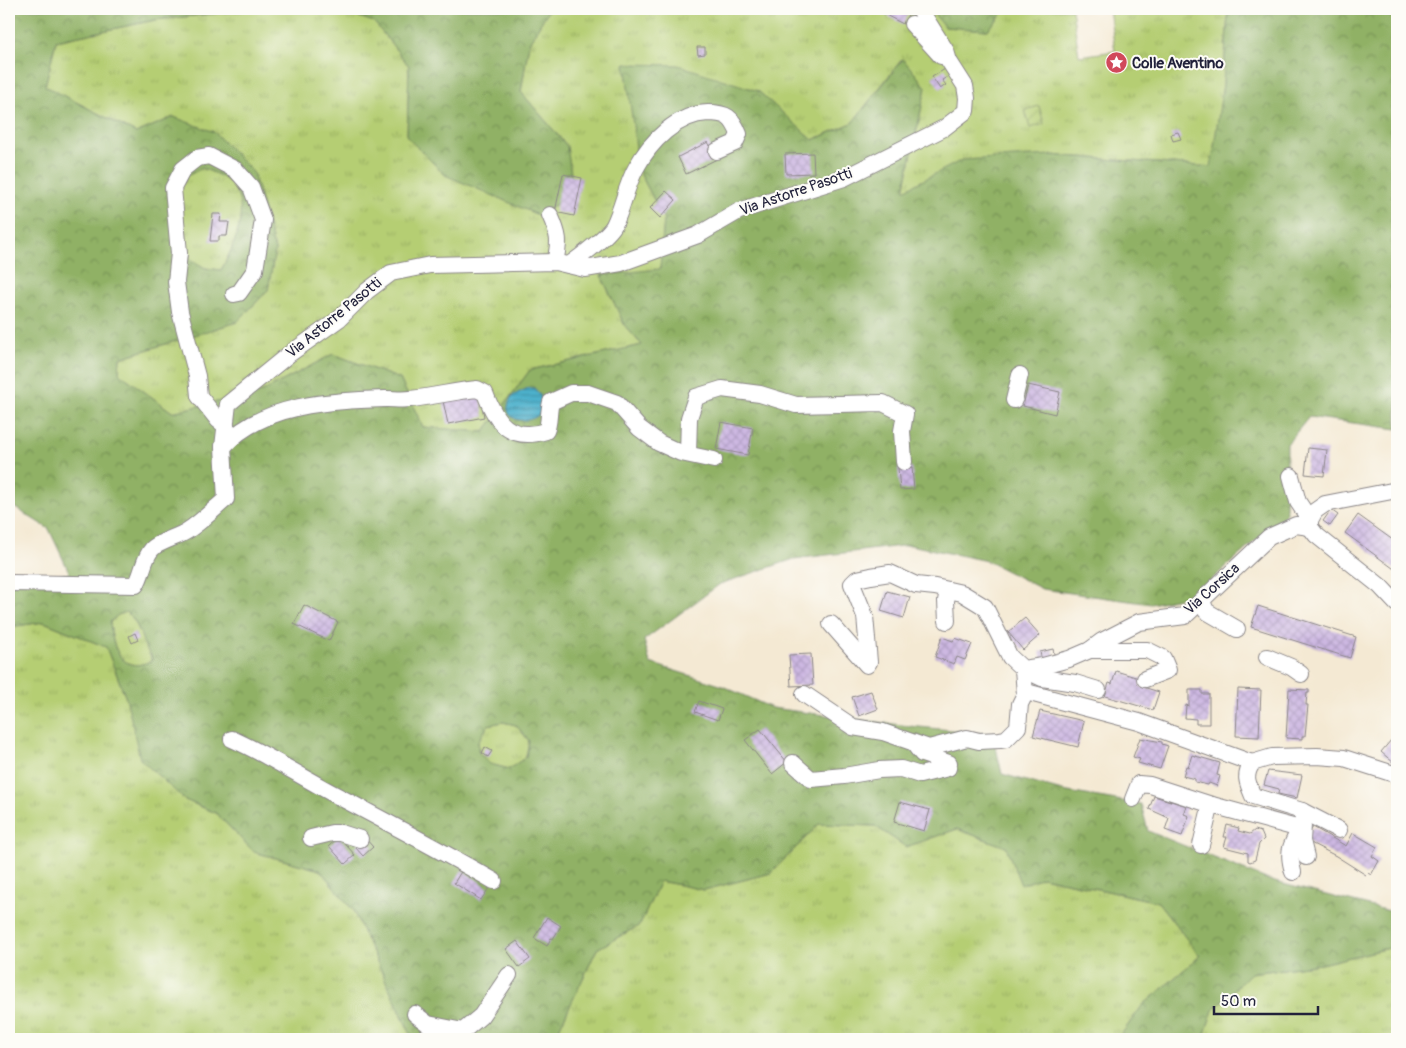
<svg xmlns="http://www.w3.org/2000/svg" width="1406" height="1048" font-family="Pangolin,sans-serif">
<defs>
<pattern id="grass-tufts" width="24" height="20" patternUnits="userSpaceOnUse" patternTransform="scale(1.25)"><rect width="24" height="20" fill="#b5ce73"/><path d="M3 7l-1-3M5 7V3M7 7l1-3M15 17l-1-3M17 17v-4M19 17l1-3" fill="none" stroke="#9bb164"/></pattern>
<pattern id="forest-crowns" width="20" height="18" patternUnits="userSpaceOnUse" patternTransform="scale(1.25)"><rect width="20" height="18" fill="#90b165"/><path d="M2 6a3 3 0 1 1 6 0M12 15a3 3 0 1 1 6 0" fill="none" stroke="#759054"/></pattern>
<pattern id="garden-furrows" width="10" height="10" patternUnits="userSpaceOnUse" patternTransform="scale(1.25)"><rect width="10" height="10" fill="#b5ce73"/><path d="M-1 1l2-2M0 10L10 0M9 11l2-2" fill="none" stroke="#9bb164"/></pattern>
<pattern id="water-rules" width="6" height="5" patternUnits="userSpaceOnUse" patternTransform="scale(1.25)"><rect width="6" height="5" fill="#4db1cc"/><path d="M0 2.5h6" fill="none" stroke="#4090a7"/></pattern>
<pattern id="building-cross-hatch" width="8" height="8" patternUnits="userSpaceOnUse" patternTransform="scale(1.25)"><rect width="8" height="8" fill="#cdb8e2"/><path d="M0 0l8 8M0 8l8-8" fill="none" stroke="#b09ec3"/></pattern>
</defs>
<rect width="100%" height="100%" fill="#fdfcf7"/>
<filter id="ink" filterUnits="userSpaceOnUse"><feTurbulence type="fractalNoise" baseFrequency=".02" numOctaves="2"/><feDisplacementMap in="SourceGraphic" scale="10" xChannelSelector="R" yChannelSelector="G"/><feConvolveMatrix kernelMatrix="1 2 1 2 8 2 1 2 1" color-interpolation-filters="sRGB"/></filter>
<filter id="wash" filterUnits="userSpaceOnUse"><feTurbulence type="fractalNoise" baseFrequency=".0096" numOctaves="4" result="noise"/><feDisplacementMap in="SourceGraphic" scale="20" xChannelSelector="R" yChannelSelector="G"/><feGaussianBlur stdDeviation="1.12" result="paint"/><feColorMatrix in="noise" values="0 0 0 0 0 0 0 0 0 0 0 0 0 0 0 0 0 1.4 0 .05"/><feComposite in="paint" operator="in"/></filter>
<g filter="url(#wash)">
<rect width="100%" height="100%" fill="#f4e9d3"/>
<g fill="url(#grass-tufts)" stroke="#6c7857">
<path d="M260 9H336L374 22 409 66 407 137 445 175 567 146 521 92 529 43 549 9H930L945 27 988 30 1006 9H1072L1079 56 1115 51 1109 9H1235L1228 14 1223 84 1212 167 1051 155 904 191 926 87 902 59 852 123 812 140 758 91 639 171 664 219 660 270 601 275 625 326 642 345 530 370 484 432 423 427 400 379 333 354 262 392 172 412 119 373 120 358 237 322 268 290 275 250 253 172 174 117 136 133 45 86 56 41 155 20Z"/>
<path d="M202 168C212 172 226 177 232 185 252 210 234 246 221 270L205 268 185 256 179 190 187 176Z"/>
<path d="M126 612C139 623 140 636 147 650 149 655 151 655 151 661 121 675 112 647 110 622L118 615Z"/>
<path d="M44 622 106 647 127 701 185 800 216 813 254 852 320 870 353 910 413 1039H9V627Z"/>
<path d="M503 722 516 725 529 741 526 757 509 769 490 764 479 753 478 742 488 725Z"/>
<path d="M819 824 875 826 906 847 957 829 1006 847 1042 877 1158 902 1200 956 1142 1006 1118 1039H552L557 1033 597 949 640 925 660 881 704 890 771 873Z"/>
<path d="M1397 946V1039H1203L1213 1010 1251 973 1321 964Z"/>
</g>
<g fill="url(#forest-crowns)" stroke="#596a50" fill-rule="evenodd">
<path d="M9 9H260L155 20 56 41 45 86 136 133 174 117 214 132 253 172 275 250 268 290 237 322 120 358 119 373 172 412 262 392 333 354 400 379 423 427 484 432 530 370 642 345 625 326 601 275 660 269 664 219 639 171 625 64 678 65 758 91 813 140 852 123 903 59 926 87 904 190 962 160 1051 155 1211 167 1223 84 1228 14 1235 9H1397V429L1309 417 1287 444 1286 514 1194 595 1151 604 1042 589 987 561 910 545 794 559 720 584 644 640 650 663 720 685 772 708 909 726 993 734 1002 774 1062 791 1141 804 1148 831 1271 881 1397 913V946L1321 964 1251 973 1213 1010 1203 1039H1118L1142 1006 1200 956 1158 902 1043 877 1021 885 1006 847 957 829 906 847 875 826 819 824 771 873 704 890 660 881 640 925 597 949 557 1033 552 1039H413L353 910 320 870 254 852 216 813 185 800 140 759 127 701 106 647 44 622 9 627V577L70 574 49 529 9 504ZM202 168C212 172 226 177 232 185 251 210 234 247 221 270L205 268 186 256 179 190 187 176ZM126 612C144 627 139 643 151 655V661C121 675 112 647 110 622L118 615ZM503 722 516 725 529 741 526 757 509 769 490 764 479 753 478 742 488 725Z"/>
<path d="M336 9H549L529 43 521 92 567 146 574 194 538 215 445 175 407 137 409 66 374 22Z"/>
<path d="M930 9H1006L988 30 945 27Z"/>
</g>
<path fill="url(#garden-furrows)" stroke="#6c7857" d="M1039 106 1044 124 1030 128 1025 110Z"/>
<path fill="url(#water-rules)" stroke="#386a84" d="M528 388H534C570 424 489 434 512 396Z"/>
<g id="blocks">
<g fill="url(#building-cross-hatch)">
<path d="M874 9H911L903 24Z"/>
<path d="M697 47H705V54L698 55Z"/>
<path d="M945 69 949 76 942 80 946 85 940 89 932 77Z"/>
<path d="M1178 132 1181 139 1173 141 1171 134Z"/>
<path d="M708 142 717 159 686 174 678 157Z"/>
<path d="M813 153 814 173 786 174 785 154Z"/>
<path d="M563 174 582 178 574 216 555 212Z"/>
<path d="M666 191 676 200 660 218 650 208Z"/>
<path d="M213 214H221L220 222H229L227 236H219V241H210Z"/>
<path d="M1028 385 1060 392 1055 414 1023 406Z"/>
<path d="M480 394 484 417 448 424 443 401Z"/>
<path d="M721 422 753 428 748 455 716 449Z"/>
<path d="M1308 448 1327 450 1324 476 1305 474Z"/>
<path d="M912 467 914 489 900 490 898 468Z"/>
<path d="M1331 510 1338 515 1330 526 1323 521Z"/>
<path d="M1358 515 1397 543V571L1345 533Z"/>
<path d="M887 591 910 597 904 618 881 611Z"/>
<path d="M304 605 338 622 329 641 294 624Z"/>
<path d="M1258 606 1356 637 1350 658 1251 627Z"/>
<path d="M1025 618 1040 635 1023 650 1008 632Z"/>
<path d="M135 633 138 640 132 643 129 636Z"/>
<path d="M942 637 953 641 955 638 972 644 965 660 957 657 954 664 935 657Z"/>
<path d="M1053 649 1055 658 1042 661 1040 652Z"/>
<path d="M811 654 813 685 791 686 789 655Z"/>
<path d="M1116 671 1142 679 1140 686 1159 692 1153 710 1105 696 1109 683 1112 684Z"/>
<path d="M1238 689 1261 690 1259 737 1236 736Z"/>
<path d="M1289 689 1309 690V693H1307L1306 705H1308L1305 736H1302V739L1286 738Z"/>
<path d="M1189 690H1202V694H1209V724H1196V719L1185 718 1186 705 1189 706Z"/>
<path d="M871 691 878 709 859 716 852 697Z"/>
<path d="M699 701 722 709 718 720 695 712Z"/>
<path d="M1040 711 1084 721 1078 747 1033 736Z"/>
<path d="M760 729 787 762 772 774 745 740Z"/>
<path d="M1397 733V763L1395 761 1394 763 1381 752Z"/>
<path d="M1140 738 1162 742V744L1168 746 1160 769 1138 763 1140 759 1133 757Z"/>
<path d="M485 747 492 751 488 757 482 753Z"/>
<path d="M1192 755 1220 763 1217 775 1220 776 1217 786 1209 783 1208 785 1195 782V779L1183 776 1186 766 1188 767Z"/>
<path d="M1268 771 1302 775 1297 798 1278 794 1279 789 1264 785Z"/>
<path d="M1154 796 1187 806 1184 814 1189 816 1182 836 1165 830 1169 818 1149 809Z"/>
<path d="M900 802 930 810 924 831 894 822Z"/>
<path d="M1227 825 1239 828 1238 831 1250 834 1255 830 1261 832 1264 839 1259 844 1255 860 1250 862 1248 861V853L1224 847 1227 837H1224Z"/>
<path d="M1313 827 1346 846 1353 833 1377 847 1372 856 1379 861 1371 875 1368 873 1366 875 1336 856 1305 840Z"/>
<path d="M339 837 355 855 345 864 329 846Z"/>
<path d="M365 838 373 847 363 856 355 847Z"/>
<path d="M462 870 489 888 481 900 454 883Z"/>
<path d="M547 917 561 926 553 939 551 938 547 946 534 938Z"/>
<path d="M517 941 530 959 519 967 506 949Z"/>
</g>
</g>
</g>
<g filter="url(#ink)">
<use href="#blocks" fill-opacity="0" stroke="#8b8687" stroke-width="1"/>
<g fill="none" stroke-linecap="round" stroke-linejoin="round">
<defs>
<g id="minor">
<path d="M912 24 941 56"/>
<path d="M550 215C559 235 560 241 555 262"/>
<path d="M569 265C579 258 609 235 614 225 623 207 626 186 636 168 650 142 677 114 708 113 727 113 732 117 739 134L735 143 717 151"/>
<path d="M1014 400 1020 375"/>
<path d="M226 426 218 420 199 396 197 376 180 312 176 282 179 253 173 188 183 169 197 158 209 156 236 170 251 187 263 220 255 270 239 293 234 294"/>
<path d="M223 447C263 403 331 401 387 399 394 399 402 400 410 399 432 397 455 391 477 389L485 393C496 423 510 442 546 431 550 422 548 413 551 402L571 393H588L617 403 639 428 659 443 681 453 714 460"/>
<path d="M688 454 689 418 696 397 722 389 760 394 796 405 883 403 905 414 902 431 904 462"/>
<path d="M1291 476 1298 502 1310 520"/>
<path d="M1397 490 1325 504 1315 511 1310 520V527L1316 535 1380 586 1397 604"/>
<path d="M9 583 136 585C143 574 143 559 152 549 158 542 178 537 187 531 201 522 213 510 226 499L223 447 228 404 288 355 339 319 367 291 391 273 430 265 555 262 585 269 621 263 698 235 739 211 844 178 944 128 966 111 967 98 965 86 949 61 946 51 921 11"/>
<path d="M1202 601 1206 611 1237 629"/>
<path d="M947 621 946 601 948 590"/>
<path d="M831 624 867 665 869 662 865 616 852 584 857 579 871 576 890 573 916 585 935 587 962 593 985 607 1010 657 1023 669 1043 666 1069 659 1090 650 1102 641 1139 622 1185 616 1269 537 1296 525 1310 527"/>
<path d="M1090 650H1147L1163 658 1168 670 1145 679"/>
<path d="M1267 657 1291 667 1301 674"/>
<path d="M1023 669 1042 678 1075 683 1098 690"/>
<path d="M1030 693 1139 722 1252 763"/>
<path d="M804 694 853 727 883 732 929 748 967 738 979 741 1000 740 1006 739 1018 727 1020 704 1025 694 1023 669"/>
<path d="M232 739C266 754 297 774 330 792 385 821 440 850 494 881"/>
<path d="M793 763 811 779 844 776 879 770 901 769 920 775 948 768 949 763 922 754 917 748"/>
<path d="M1133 799 1139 784 1150 785 1212 805 1300 829"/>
<path d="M1302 811 1339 830"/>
<path d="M1303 825 1302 841 1306 857"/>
<path d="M311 838 332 833H341L360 839"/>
<path d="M1201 845 1209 812 1212 805"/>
<path d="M1293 872C1291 864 1289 856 1291 848 1295 834 1306 826 1302 811L1253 796C1247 782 1244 776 1252 763L1272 757 1317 756 1344 758 1397 775"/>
<path d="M415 1014 428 1024 463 1031 481 1016 509 975"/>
</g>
</defs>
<use href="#minor" stroke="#8b8687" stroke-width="18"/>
<use href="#minor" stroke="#fff" stroke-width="16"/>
</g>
</g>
<defs>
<symbol id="sight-disc" viewBox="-11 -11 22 22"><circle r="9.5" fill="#d1495b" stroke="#fdfcf7"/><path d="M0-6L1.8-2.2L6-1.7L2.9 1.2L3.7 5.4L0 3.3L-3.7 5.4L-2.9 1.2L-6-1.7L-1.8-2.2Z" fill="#fff"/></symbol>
</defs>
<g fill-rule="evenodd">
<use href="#sight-disc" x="1104" y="50" width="25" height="25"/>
</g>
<g text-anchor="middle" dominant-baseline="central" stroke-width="4" stroke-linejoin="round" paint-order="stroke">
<g font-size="15" font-weight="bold" fill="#22223b" stroke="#fdfcf7" text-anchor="start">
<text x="1132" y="63">Colle Aventino</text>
</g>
<g font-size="15" fill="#22223b" stroke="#fdfcf7">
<text transform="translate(796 192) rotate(-19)">Via Astorre Pasotti</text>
<text transform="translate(334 318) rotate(-39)">Via Astorre Pasotti</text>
<text transform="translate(1212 589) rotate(-42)">Via Corsica</text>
</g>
</g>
<rect width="1406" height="1048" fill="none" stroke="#fdfcf7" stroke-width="30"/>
<path d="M1214 1006v8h104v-8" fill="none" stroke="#22223b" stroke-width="2.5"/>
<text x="1221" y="1006" font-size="15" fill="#22223b" stroke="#fdfcf7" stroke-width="4" paint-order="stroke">50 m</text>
</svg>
